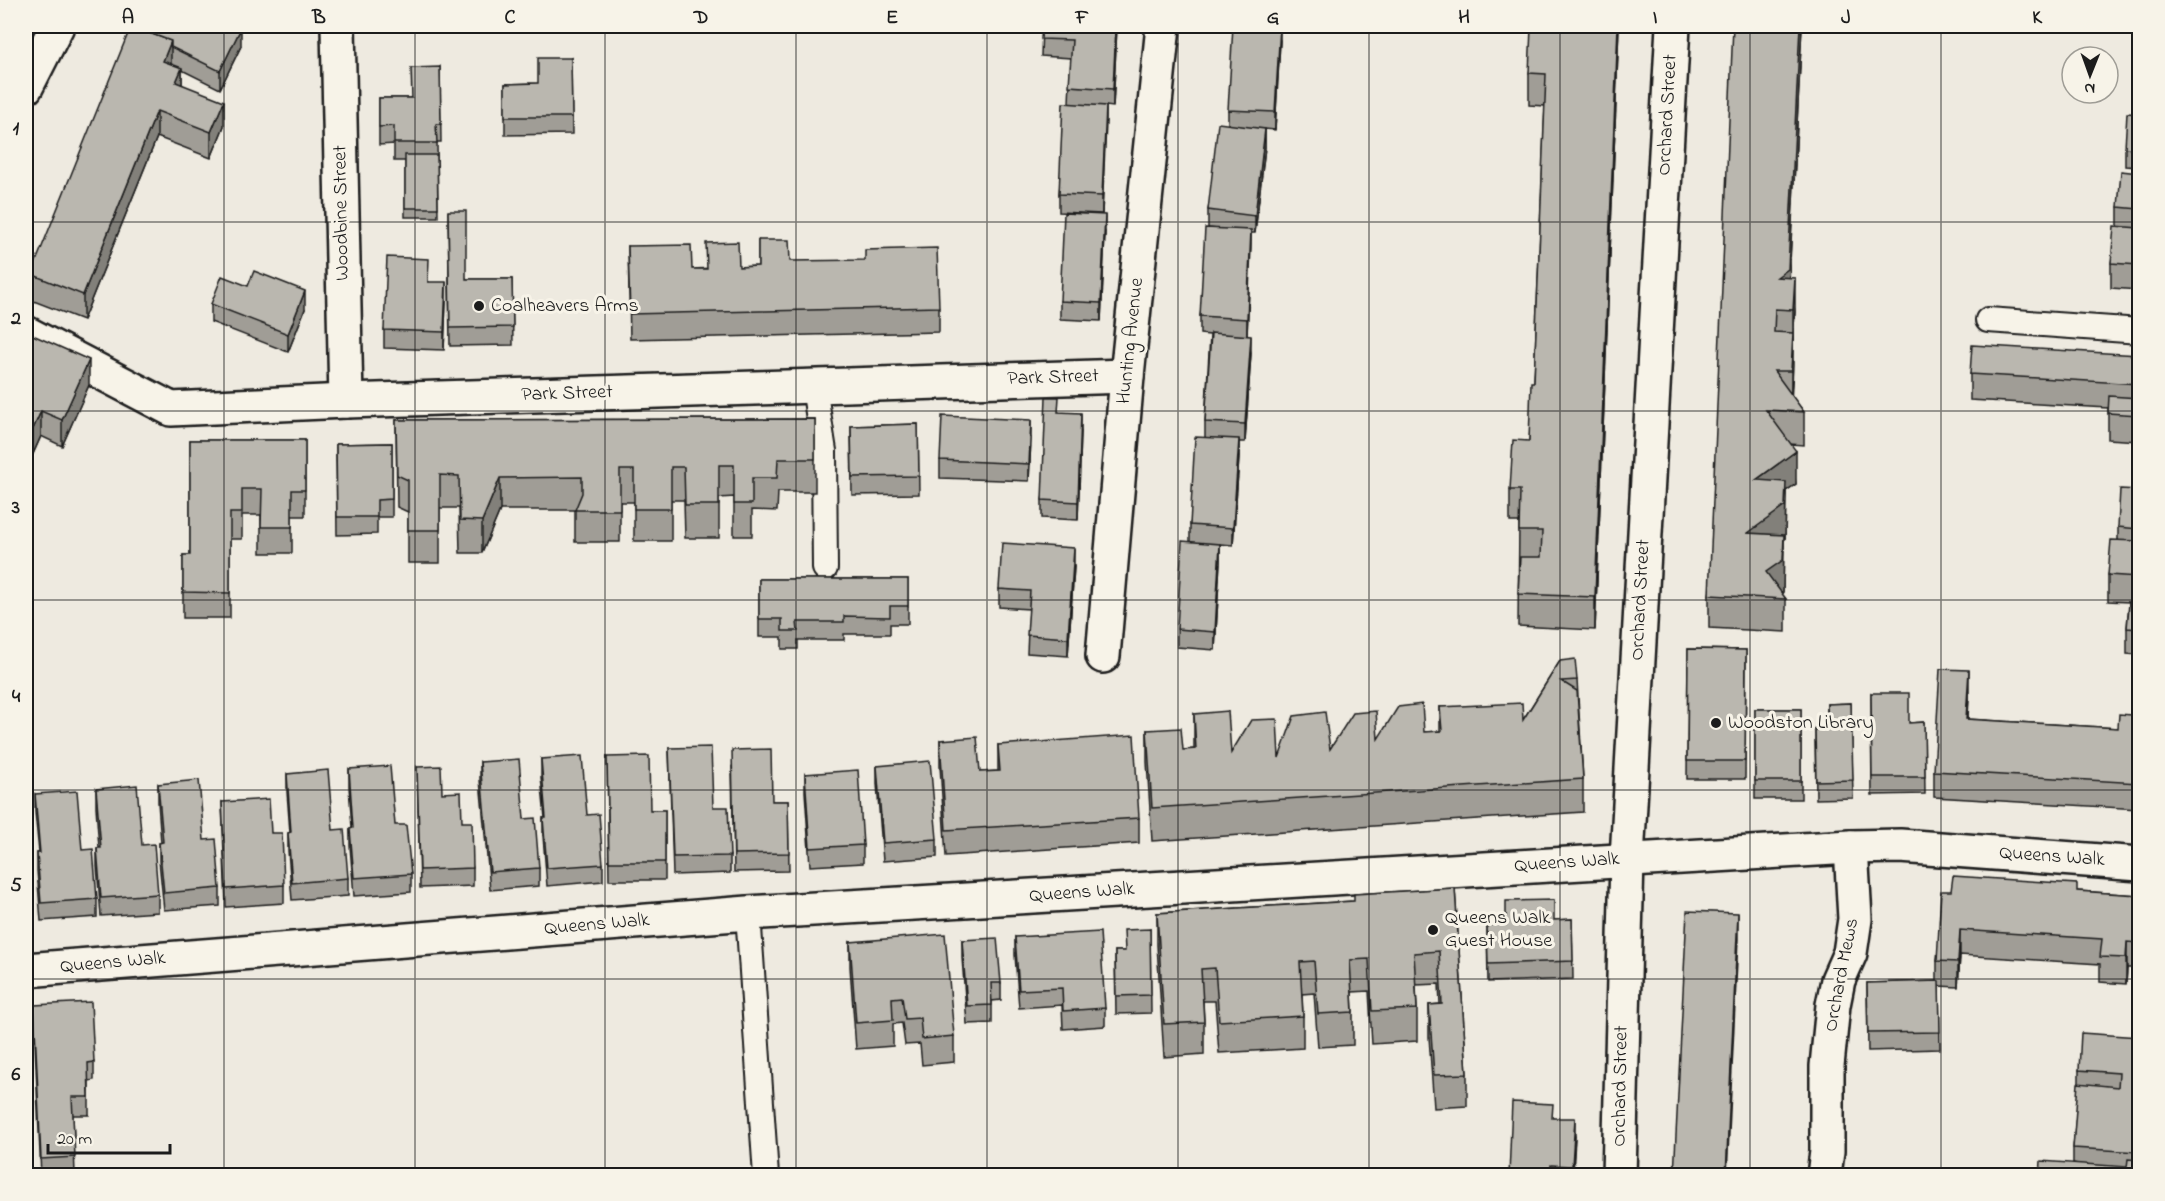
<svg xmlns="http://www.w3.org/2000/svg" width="2165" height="1201" font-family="'Indie Flower',sans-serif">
<rect width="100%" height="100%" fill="#eeeae0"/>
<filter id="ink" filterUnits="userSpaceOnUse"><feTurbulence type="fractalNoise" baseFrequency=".0167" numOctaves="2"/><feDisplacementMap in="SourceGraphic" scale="12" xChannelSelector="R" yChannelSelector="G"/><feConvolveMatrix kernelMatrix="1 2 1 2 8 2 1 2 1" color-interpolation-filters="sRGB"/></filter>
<g filter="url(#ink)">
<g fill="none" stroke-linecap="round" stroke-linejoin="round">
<defs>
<g id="service">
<path d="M1988 320 2140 331"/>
<path d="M814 387 824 451 825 568"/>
<path d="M748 913 766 1176"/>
</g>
<g id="minor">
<path d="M338 26 346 401"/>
<path d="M26 333 171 409 346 401 1127 376"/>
<path d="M1103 656 1127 376 1163 26"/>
<path d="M26 970 748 913 1851 847 1900 846 2140 864"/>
<path d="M1619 1176 1627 859 1673 26"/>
<path d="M1824 1176 1827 1151V1066L1833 1005 1838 980 1850 953 1855 919 1851 847"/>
</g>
<path id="primary" d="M26 87 57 26"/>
</defs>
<use href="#service" stroke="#1c1c1c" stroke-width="28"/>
<use href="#minor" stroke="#1c1c1c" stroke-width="38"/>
<use href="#primary" stroke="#1c1c1c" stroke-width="38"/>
<use href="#service" stroke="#f7f3e8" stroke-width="24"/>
<use href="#minor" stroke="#f7f3e8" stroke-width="33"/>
<use href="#primary" stroke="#f7f3e8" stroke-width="33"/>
</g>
<g fill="#a09d96" stroke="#1c1c1c" stroke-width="1.5">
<path d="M1042 26H1117L1113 107 1106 106 1102 214 1059 212V194L1069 103 1071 58 1041 56Z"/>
<path d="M1540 26H1619L1595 630 1518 626 1519 522H1510V490L1529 441 1534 382 1545 106 1529 105V73Z"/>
<path d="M1802 26 1789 278 1795 311 1793 343 1791 395 1804 412V445L1790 444 1796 484 1786 491 1785 539 1784 540 1783 592 1781 593 1786 599V632L1709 628V595Z"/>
<path d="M144 31 241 46 220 89 182 70V84L224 126 211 158 157 137 83 320 31 300V274Z"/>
<path d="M1280 41 1275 130 1265 129V147L1255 233H1251L1247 335 1251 353 1245 442H1239V457L1233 545 1220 544V561L1215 650 1177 647V629L1190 541V525L1205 437V422L1210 335 1200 334V316L1217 229 1208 228V210L1228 124V110Z"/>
<path d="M571 58 572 134 505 135V84L538 83Z"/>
<path d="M440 67 441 142H437L438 217H405V161H394V144L379 145V98H412Z"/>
<path d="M2139 114V167L2125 166V148Z"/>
<path d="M2139 173V290L2111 288V263L2118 226V207Z"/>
<path d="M448 211 466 279H512L513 345 450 346Z"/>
<path d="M1105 233 1101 321 1060 319V301Z"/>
<path d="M758 240 790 261 939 307V332L630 339 628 246 692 269 758 266Z"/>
<path d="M429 282 446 300 444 350 384 348V330Z"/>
<path d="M211 304 305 309 288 352 211 322Z"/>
<path d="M26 332 89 385 62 446 41 436 33 454 26 451Z"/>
<path d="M2139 355V441L2108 439V408L1970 400V374Z"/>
<path d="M1059 412 1081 431 1078 520 1042 518V500Z"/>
<path d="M815 419V492H778L777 511 752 510V536H734V497L719 498V538H685L684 500H671V541H634V502H620V542H575V510H500L482 553H460L459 508H440V563H408V512L397 507 396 420Z"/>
<path d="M918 424 919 494 852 495 851 426Z"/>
<path d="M1031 438 1029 481 940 478V460Z"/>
<path d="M190 440H305V516H292V553H261V515H242V539H230V618H183V555H190Z"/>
<path d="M392 443V517H377V534L337 535 336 444Z"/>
<path d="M2139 490V655L2127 654V628L2129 602 2108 601V575L2118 540V527Z"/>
<path d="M1074 566 1068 656 1027 653 1029 609 999 607V589Z"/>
<path d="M759 579H908V624H890V634H844V640H798V649H782V637H759Z"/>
<path d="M1688 649 1746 650 1745 779H1687Z"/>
<path d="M1560 661 1577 680 1583 779V812L1152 841 1147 762V730L1183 750 1194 749V714L1231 753 1279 758 1378 739 1424 732 1440 731V707L1523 720Z"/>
<path d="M2139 691V809L1934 797V771L1969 696 1968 719 2118 728 2132 715Z"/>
<path d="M1871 693 1909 723 1924 722 1925 794 1872 795Z"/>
<path d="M1851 703 1853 798 1816 799 1815 728H1827V704Z"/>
<rect x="1755" y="709" width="46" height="90"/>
<path d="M940 740 980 772 998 771V745L1139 818V843L946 856 940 766Z"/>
<path d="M669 748 713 807 730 856V873L673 875Z"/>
<path d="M607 757 650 810H665V880H609Z"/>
<path d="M541 759 587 815 603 864V881L547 886 543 836V818H545L541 777Z"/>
<path d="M480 762 524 819 539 868V886L490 890 480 780Z"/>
<path d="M877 766 937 839V857L883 861 877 784Z"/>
<path d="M417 767 442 793 462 822 473 868V886L420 888Z"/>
<path d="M732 767 772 801H788L789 871 734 872Z"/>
<path d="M349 769 395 825 411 874V892L354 896 350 846V829L352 828 349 787Z"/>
<path d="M287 774 333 830 348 878V896L292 900 288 851V833H290L287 792Z"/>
<path d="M805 774 863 845V863L810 866 805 792Z"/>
<path d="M158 784 204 840 220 888V906L164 910 159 861V843H161L158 802Z"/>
<path d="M96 789 142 845 158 894V912L101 916 97 866V848H99L96 807Z"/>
<path d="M35 794 82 850 97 899V917L41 921 37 871V853H39L35 812Z"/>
<path d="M222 802 271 833 284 885V903L226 907Z"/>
<path d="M26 854 33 903V921L26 922Z"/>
<path d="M1455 888 1467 1074V1106L1434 1108 1429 1037V1005L1440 1004 1439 984 1416 985 1417 1009V1041L1372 1044 1369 991 1352 992 1353 1012V1045L1318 1047 1314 993 1302 994 1303 1016V1048L1219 1053 1215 1001H1203L1204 1022V1054L1164 1057 1157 945V913L1354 901Z"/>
<path d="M1951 891H2077L2139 895V968H2127L2126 984 2100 982V964L1960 955 1958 987 1939 986 1940 1049 1868 1051 1867 983 1937 981V961Z"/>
<path d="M1572 919 1573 979 1488 982 1487 925H1506L1554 920Z"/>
<path d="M1150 929 1151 1013 1116 1014 1115 951H1124Z"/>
<path d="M1015 937 1105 1008V1026L1063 1029 1062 1005 1019 1008 1015 955Z"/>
<path d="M962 940 1001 983V1000L992 1001V1023L967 1024 962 958Z"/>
<path d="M850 942 954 1036V1062L922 1065 920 1044 905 1045 902 1023 893 1024V1046L856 1049 850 967Z"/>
<path d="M34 1005 94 1062V1080L89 1081V1115H73L75 1175 41 1176 34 1023Z"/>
<path d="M2139 1037V1176L2073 1163V1148L2079 1083V1070Z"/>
<path d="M1553 1118 1575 1136 1573 1176H1509Z"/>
</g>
<g fill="#82807a" stroke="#1c1c1c" stroke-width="1.5">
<path d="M1116 26H1117L1113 107V89Z"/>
<path d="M1280 26V41L1275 130V112Z"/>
<path d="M1618 26H1619L1595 630V597Z"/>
<path d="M1800 26H1802L1788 302 1777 277Z"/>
<path d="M241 28V46L220 89V71Z"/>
<path d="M171 41V67L163 61Z"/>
<path d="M182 68V94L176 82Z"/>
<path d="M224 101V126L211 158V132Z"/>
<path d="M1106 106V123L1102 214V196Z"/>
<path d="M157 111V137L83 320V295Z"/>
<path d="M1265 129V147L1255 233V216Z"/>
<path d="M1105 215V233L1101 321V303Z"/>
<path d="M1251 230V248L1247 336V319Z"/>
<path d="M1795 278V311L1793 343V310Z"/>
<path d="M446 282V300L444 350V332Z"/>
<path d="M305 291V309L288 352V334Z"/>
<path d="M1793 333V366L1791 404V371Z"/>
<path d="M1251 336V353L1245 442V424Z"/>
<path d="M89 360V385L62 446V420Z"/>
<path d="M41 411V436L33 454V429Z"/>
<path d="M1081 413V431L1078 520V502Z"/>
<path d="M1031 420V438L1029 481V464Z"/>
<path d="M1239 439V457L1233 545V528Z"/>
<path d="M1796 451V484L1786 491 1785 539 1784 540 1783 592 1774 599 1748 533 1756 480Z"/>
<path d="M500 478V510L482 553V521Z"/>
<path d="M1220 544V561L1215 650V632Z"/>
<path d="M1074 548V566L1068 656V638Z"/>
<path d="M1969 670V696L1966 745V719Z"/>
<path d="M1738 913V939L1727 1176H1726Z"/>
<path d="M1960 930V955L1958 987V962Z"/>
<path d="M2127 942V968L2126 984V958Z"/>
<path d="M1575 1118V1136L1572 1176V1166Z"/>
</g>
<g fill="#bab7af" stroke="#1c1c1c" stroke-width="1.5">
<path d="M131 26 171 41 163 61 182 68 176 82 224 101 211 132 157 111 83 295 31 274Z"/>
<path d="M147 26H236L241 28 220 71 171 47V41L144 31Z"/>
<path d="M1042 26H1116L1113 89 1069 86 1072 40 1041 39Z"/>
<path d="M1233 26H1280L1275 112 1228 110Z"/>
<path d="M1540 26H1618L1595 597 1518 594 1520 557H1541L1542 531H1519L1520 490H1510L1513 440 1529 441 1531 382H1534L1546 74 1529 73 1531 28 1540 29Z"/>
<path d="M1733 26H1800L1788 269 1777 277 1795 278 1793 310 1775 309 1774 332 1793 333 1791 371H1774L1804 412 1766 410 1796 451 1756 480 1786 482 1785 506 1748 533 1784 535 1783 560 1766 572 1786 599 1709 595Z"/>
<path d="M538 58H571L572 117H505V84L538 83Z"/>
<path d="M440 67 441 124H436L437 143H394V126L379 127V98H412L411 68Z"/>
<path d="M1063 103 1106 106 1102 196 1059 194Z"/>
<path d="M2127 113 2139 114V149L2125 148Z"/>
<path d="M1218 123 1265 129 1255 216 1208 210Z"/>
<path d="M405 155H437L438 208H405Z"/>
<path d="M2121 171 2139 173V209L2118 207Z"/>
<path d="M448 211H466V279H512L513 327 450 328Z"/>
<path d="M1064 213 1105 215 1101 303 1060 301Z"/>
<path d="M2114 226 2139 228V265L2111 263Z"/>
<path d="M1205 228 1251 230 1247 319 1200 316Z"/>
<path d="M758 240H789L790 261 865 260V250L937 248 939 307 630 314 628 246 691 245 692 269H707L706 243 738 242 739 267 758 266Z"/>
<path d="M387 257 429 259 428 282H446L444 332 384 330Z"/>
<path d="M254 271 305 291 288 334 211 304 222 276 248 286Z"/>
<path d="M26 332 89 360 62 420 41 411 33 429 26 425Z"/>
<path d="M1211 333 1251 336 1245 424 1205 422Z"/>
<path d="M1972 345 2139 355V384L1970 374Z"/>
<path d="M2109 396 2139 398V415L2108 413Z"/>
<path d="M1046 397H1059L1058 412 1081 413 1078 502 1042 500Z"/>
<path d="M942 416 1031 420 1029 464 940 460Z"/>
<path d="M815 419V459H778L777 478H752V504H734V465H719V505H685L684 467H671V509H634V470H620V510H575L582 493V477L500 478 482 521 460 520 459 476 440 475V530H408V480L397 475 396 420Z"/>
<path d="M918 424 919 476 852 477 851 426Z"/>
<path d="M1195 437 1239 439 1233 528 1190 525Z"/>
<path d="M190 440H305V490H292V527H261L262 489H242V513H230V593L183 592V555H190Z"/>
<path d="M392 443V499L377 500V517H337L336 444Z"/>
<path d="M2120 489 2139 490V529L2118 527Z"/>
<path d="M2111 540 2139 541V577L2108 575Z"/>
<path d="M1182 541 1220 544 1215 632 1177 629Z"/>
<path d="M1002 543 1074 548 1068 638 1027 635 1030 591 999 589Z"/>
<path d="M759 579H908V606H890V617L844 616V622H797L798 631H782V619H759Z"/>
<path d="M2130 595 2139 596V629L2127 628Z"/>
<path d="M1688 649 1746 650 1745 761H1687Z"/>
<path d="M1575 659 1577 680 1561 681 1577 691 1583 779 1152 808 1147 730 1181 728 1183 750 1196 749 1194 714 1228 711 1231 753 1251 720 1277 719 1279 758 1294 716 1325 712 1330 749 1353 713 1376 711 1378 739 1398 707 1422 704 1424 732 1442 731 1440 707 1522 703 1523 720 1560 661Z"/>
<path d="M1940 669 1969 670 1966 719 2118 728 2119 714 2132 715 2134 691H2139V783L1934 771Z"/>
<path d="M1871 693H1909V723L1924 722 1925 777H1872Z"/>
<path d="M1851 703 1853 780 1816 781 1815 728H1828L1827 704Z"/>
<rect x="1755" y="709" width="46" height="72"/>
<path d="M1134 735 1139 818 946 830 940 740 977 737 980 772 1000 771 998 745Z"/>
<path d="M711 747 713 807H728L730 856 673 857 669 748Z"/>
<path d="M771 749 772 801H788L789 853 734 854 732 750Z"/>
<path d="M582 756 587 815 599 814 603 864 547 868 543 818H546L541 759Z"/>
<path d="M649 756 650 810H665V862H609L607 757Z"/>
<path d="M519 759 524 819 535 818 539 868 490 872 480 762Z"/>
<path d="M930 761 937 839 883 843 877 766Z"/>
<path d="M390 766 395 825H406L411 874 354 878 350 829 353 828 349 769Z"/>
<path d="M441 766 442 793 461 792 462 822H472L473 868 420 870 417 767Z"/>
<path d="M328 770 333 830 344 829 348 878 292 883 288 833 291 832 287 774Z"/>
<path d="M858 770 863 845 810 848 805 774Z"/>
<path d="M199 780 204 840 216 839 220 888 164 893 159 843 163 842 158 784Z"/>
<path d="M137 785 142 845 154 844 158 894 101 898 97 848H101L96 789Z"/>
<path d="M77 791 82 850 93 849 97 899 41 903 37 853H40L35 794Z"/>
<path d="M269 799 271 833H282L284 885 226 889 222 802Z"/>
<path d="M26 854H29L33 903 26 904Z"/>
<path d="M1953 876 2077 884V891L2139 895V943L2127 942 2126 958 2100 957 2102 939 1960 930 1958 962 1937 961 1941 891H1951Z"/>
<path d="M1455 888 1467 1074 1434 1075 1429 1005 1442 1004 1439 951 1414 953 1417 1009 1372 1011 1369 959 1350 960 1353 1012 1318 1014 1314 961 1300 962 1303 1016 1219 1021 1215 968 1201 969 1204 1022 1164 1024 1157 913 1354 901V894Z"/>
<path d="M1554 900V920L1572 919 1573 961 1488 964 1487 925H1506V901Z"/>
<path d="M1687 911 1738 913 1726 1176H1674Z"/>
<path d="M1150 929 1151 995 1116 996 1115 951H1125L1124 930Z"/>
<path d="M1100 932 1105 1008 1063 1011 1062 988 1019 990 1015 937Z"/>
<path d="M945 934 954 1036 922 1039 920 1018 905 1019 902 997 892 998 893 1020 856 1023 850 942Z"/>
<path d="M997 938 1001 983H991L992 1005 967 1006 962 940Z"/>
<path d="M1939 981 1940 1032 1868 1033 1867 983Z"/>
<path d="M91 1002 94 1062 88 1063 89 1097H72L75 1157 41 1159 34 1005Z"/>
<path d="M2081 1033 2139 1037V1152L2073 1148 2078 1083 2118 1087 2119 1073 2079 1070Z"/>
<path d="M1512 1102 1553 1104 1552 1118H1575L1572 1166 1551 1165 1550 1176H1509Z"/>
<path d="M2128 1159 2139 1160V1176H2040L2041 1161 2127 1167Z"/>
</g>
</g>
<path fill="none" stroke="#1c1c1c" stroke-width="1.5" stroke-opacity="0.55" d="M224 26V1176M415 26V1176M605 26V1176M796 26V1176M987 26V1176M1178 26V1176M1369 26V1176M1560 26V1176M1750 26V1176M1941 26V1176M26 222H2140M26 411H2140M26 600H2140M26 790H2140M26 979H2140"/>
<g fill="#1c1c1c" stroke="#f7f3e8" stroke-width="2">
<circle cx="479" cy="306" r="6"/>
<circle cx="1716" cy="723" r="6"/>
<circle cx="1433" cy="930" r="6"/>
</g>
<g text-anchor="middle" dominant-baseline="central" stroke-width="6" stroke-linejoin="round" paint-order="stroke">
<g font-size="20" fill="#1c1c1c" stroke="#f7f3e8">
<text transform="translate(1668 115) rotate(-87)">Orchard Street</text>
<text transform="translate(342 213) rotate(-91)">Woodbine Street</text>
<text transform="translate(1131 341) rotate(-84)">Hunting Avenue</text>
<text transform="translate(1053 378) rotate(-2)">Park Street</text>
<text transform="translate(567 394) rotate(-2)">Park Street</text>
<text transform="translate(1641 600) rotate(-87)">Orchard Street</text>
<text transform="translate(2052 857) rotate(4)">Queens Walk</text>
<text transform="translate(1567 863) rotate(-4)">Queens Walk</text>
<text transform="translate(1082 893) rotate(-4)">Queens Walk</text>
<text transform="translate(597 925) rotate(-5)">Queens Walk</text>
<text transform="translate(113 963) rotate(-5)">Queens Walk</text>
<text transform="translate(1842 975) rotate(-79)">Orchard Mews</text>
<text transform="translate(1621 1086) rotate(-89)">Orchard Street</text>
</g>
<g font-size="20" fill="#1c1c1c" stroke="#f7f3e8" text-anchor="start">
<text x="491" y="306">Coalheavers Arms</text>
<text x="1728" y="723">Woodston Library</text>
<text x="1445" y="918">Queens Walk<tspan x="1445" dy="23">Guest House</tspan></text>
</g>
</g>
<rect width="2165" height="1201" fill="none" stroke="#f7f3e8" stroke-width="66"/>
<g transform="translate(2090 75) rotate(181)"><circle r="28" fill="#f7f3e8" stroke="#9f9d96" stroke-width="1.5"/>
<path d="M0-4.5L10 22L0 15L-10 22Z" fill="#1c1c1c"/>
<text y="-9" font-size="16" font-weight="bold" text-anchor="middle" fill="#1c1c1c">N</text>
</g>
<path d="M48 1144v9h122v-9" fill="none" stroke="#1c1c1c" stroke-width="3"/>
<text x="57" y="1144" font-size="18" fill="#1c1c1c" stroke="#f7f3e8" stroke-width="4.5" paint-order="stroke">20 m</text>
<rect x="33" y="33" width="2099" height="1135" fill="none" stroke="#1c1c1c" stroke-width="2"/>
<g font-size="20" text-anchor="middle" font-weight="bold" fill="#1c1c1c">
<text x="128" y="23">A</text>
<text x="319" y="23">B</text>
<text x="510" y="23">C</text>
<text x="701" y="23">D</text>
<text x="892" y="23">E</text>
<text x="1082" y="23">F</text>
<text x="1273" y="23">G</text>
<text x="1464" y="23">H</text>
<text x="1655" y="23">I</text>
<text x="1846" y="23">J</text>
<text x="2037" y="23">K</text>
<text x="16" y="134">1</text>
<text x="16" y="324">2</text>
<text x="16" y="513">3</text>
<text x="16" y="702">4</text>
<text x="16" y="891">5</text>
<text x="16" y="1080">6</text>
</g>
</svg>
